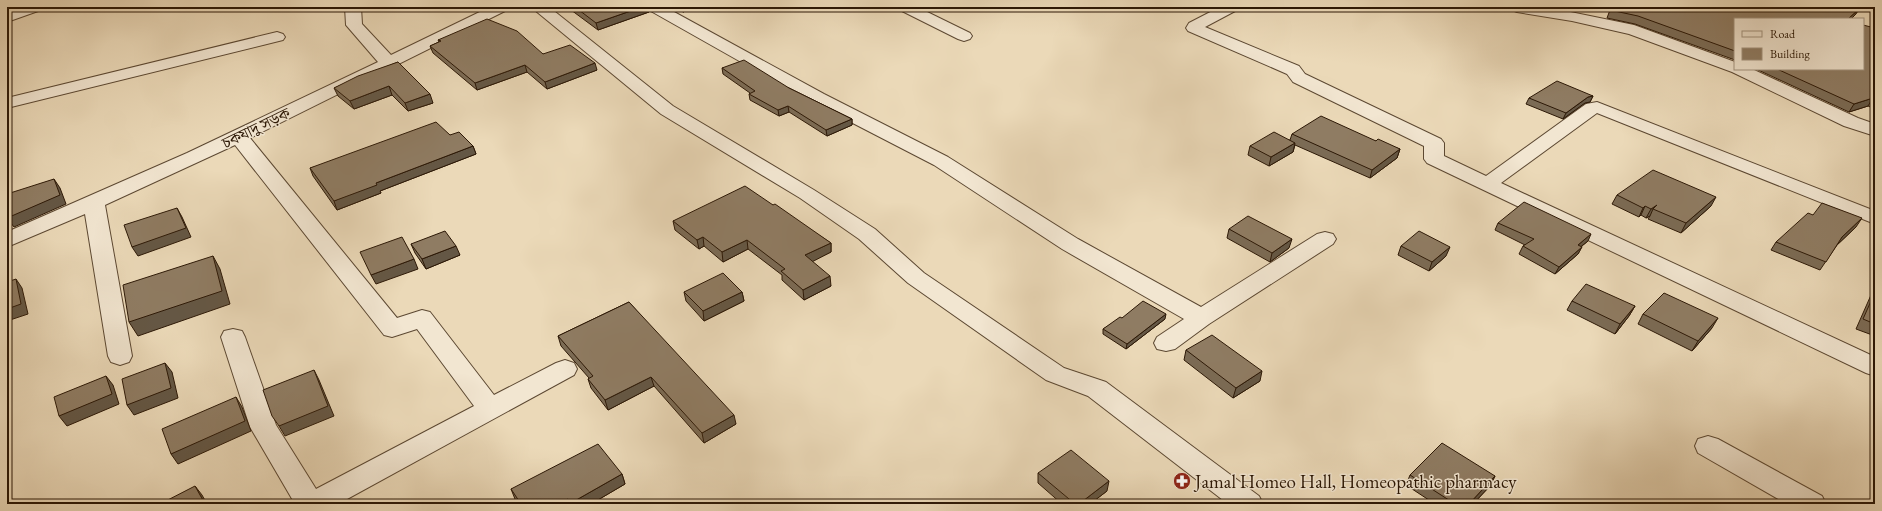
<svg xmlns="http://www.w3.org/2000/svg" width="1882" height="511" font-family="'EB Garamond','Noto Serif Bengali',serif">
<rect width="100%" height="100%" fill="#ebd9b8"/>
<filter id="stains"><feTurbulence type="fractalNoise" baseFrequency=".005" numOctaves="4"/><feColorMatrix values="0 0 0 0 .2 0 0 0 0 .09 0 0 0 0 .02 0 0 0 .5 -.17"/></filter>
<radialGradient id="worn" r=".72"><stop offset=".6" stop-color="#630" stop-opacity="0"/><stop offset="1" stop-color="#630" stop-opacity=".3"/></radialGradient>
<g fill="none" stroke-linecap="round" stroke-linejoin="round">
<defs>
<g id="minor">
<path d="M21 7H44L41 10 7 22V12Z"/>
<path d="M345 7H361L362 24 391 55 490 7H510L507 10 250 138 397 318 422 310 430 312 494 395 556 363 565 360 574 363 577 369 574 375 338 504H295L250 427 221 337 224 331 233 329 242 331 245 337 276 425 316 489 474 406 417 329 392 337 384 335 235 145 105 205 132 356 129 362 120 365 111 362 108 356 85 214 7 247V232L187 153 378 62 346 25Z"/>
<path d="M531 7H549L673 106 814 190 875 229 924 273 1064 368 1106 382 1259 496 1263 504H1228L1088 396 1046 380 908 283 859 239 800 198 661 114Z"/>
<path d="M646 7H665L824 94 948 157 1078 239 1201 307 1317 234 1325 232 1333 234 1336 239 1333 244 1209 324 1175 349 1166 351 1157 349 1154 343 1157 337 1184 319 1062 249 934 165 812 102 649 10Z"/>
<path d="M897 7H917L970 33 972 36 970 39 964 41 958 39 900 10Z"/>
<path d="M1220 7H1240L1237 10 1205 27 1299 66 1305 74 1441 139 1444 143V156L1486 176 1586 104 1597 102 1875 211V224L1597 113 1501 183 1875 357V376L1866 373 1427 163 1424 159V146L1293 82 1287 74 1188 31 1186 28 1189 23Z"/>
<path d="M1509 7H1546L1634 25 1735 62V69H1752L1858 118 1875 124V136L1844 126 1732 72 1629 34 1572 21 1517 12 1512 10Z"/>
<path d="M277 32 283 34 285 37 283 40 7 108V98Z"/>
<path d="M1708 436 1718 439 1822 496 1826 504H1787L1698 453 1695 446 1698 439Z"/>
</g>
</defs>
<use href="#minor" stroke="#5c4832" stroke-width="2"/>
<use href="#minor" fill="#f2e6d1" fill-rule="evenodd"/>
</g>
<g fill="#7b6b55" stroke="#2c1806">
<path d="M567 7H648L649 12 598 30Z"/>
<path d="M676 7H697L683 12Z"/>
<path d="M1860 8 1855 15 1735 19V60L1635 24 1607 18 1610 10Z"/>
<path d="M1875 28V109L1868 106 1849 112 1756 69H1863Z"/>
<path d="M438 40 543 54 597 70 547 89 527 72 477 90 433 53 430 46 439 42Z"/>
<path d="M398 62 433 103 408 111 392 95 354 109 338 96 334 88Z"/>
<path d="M722 68 789 88 852 119V125L827 136 789 112 779 116 750 100 749 94 750 93 723 74Z"/>
<path d="M1593 96 1590 102 1585 103 1563 119 1526 104 1529 98Z"/>
<path d="M1292 134 1376 141 1400 149 1397 158 1370 178 1295 145 1293 152 1269 166 1248 155 1250 146 1290 140Z"/>
<path d="M450 135 473 146 476 154 380 191 381 193 337 210 313 176 310 168Z"/>
<path d="M1617 195 1711 206 1681 233 1648 219 1650 216 1646 218 1641 215 1639 217 1612 204Z"/>
<path d="M773 205 831 243V252L812 261 831 286 804 300 782 280V275L748 249 723 262 704 246 699 249 675 230 673 221Z"/>
<path d="M1813 215 1856 227 1837 245 1820 270 1771 250 1776 242Z"/>
<path d="M1498 223 1588 241 1582 246 1578 254 1555 274 1519 254 1523 246 1525 245 1495 230Z"/>
<path d="M1229 229 1289 248 1270 262 1227 238Z"/>
<path d="M411 244 460 255 426 269 415 253Z"/>
<path d="M1401 246 1446 256 1429 271 1398 255Z"/>
<path d="M1875 290V336L1856 329 1871 295Z"/>
<path d="M684 292H742L744 301 704 321 686 301Z"/>
<path d="M1572 301 1635 306 1629 316 1615 334 1567 310Z"/>
<path d="M629 302 736 424 704 443 654 386 608 410 591 388 588 379 589 378 561 346 558 336Z"/>
<path d="M1643 314 1712 328 1692 351 1638 324Z"/>
<path d="M1122 318 1165 319 1126 349 1103 334V329Z"/>
<path d="M1186 350 1260 381 1233 398 1184 360Z"/>
<path d="M1038 473 1107 491 1090 504H1062L1038 483Z"/>
<path d="M622 474 625 484 591 504H519L515 499 511 489Z"/>
<path d="M1410 475 1495 476 1490 486 1473 504H1435L1406 485Z"/>
</g>
<g fill="#645745" stroke="#2c1806">
<path d="M642 7H648L649 12 598 30 596 23Z"/>
<path d="M682 7H697L683 12Z"/>
<path d="M1860 8 1855 15 1851 19H1848Z"/>
<path d="M595 63 597 70 547 89 545 82Z"/>
<path d="M525 65 527 72 477 90 475 83Z"/>
<path d="M389 86 392 95 354 109 350 101Z"/>
<path d="M430 94 433 103 408 111 405 103Z"/>
<path d="M1593 96 1590 102 1585 103 1563 119 1566 113 1588 97Z"/>
<path d="M1873 98 1868 106 1849 112 1854 104Z"/>
<path d="M788 106 789 112 779 116 778 110Z"/>
<path d="M852 119V125L827 136 826 130Z"/>
<path d="M1295 143 1293 152 1269 166 1271 157Z"/>
<path d="M473 146 476 154 380 191 381 193 337 210 334 201 376 183Z"/>
<path d="M1400 149 1397 158 1370 178 1372 170Z"/>
<path d="M54 179 60 188 66 204 14 227 7 218Z"/>
<path d="M1716 197 1711 206 1681 233 1686 223Z"/>
<path d="M1657 205 1653 209 1650 216 1646 218 1651 209Z"/>
<path d="M1645 206 1641 215 1639 217 1643 208Z"/>
<path d="M177 208 182 217 191 237 138 256 132 247Z"/>
<path d="M1862 218 1856 227 1836 246 1842 237Z"/>
<path d="M1591 234 1588 241 1574 252 1578 245Z"/>
<path d="M703 237 704 246 699 249 697 240Z"/>
<path d="M1292 239 1289 248 1270 262 1272 253Z"/>
<path d="M747 240 748 249 723 262 722 252Z"/>
<path d="M831 243V252L806 265 805 255Z"/>
<path d="M456 246 460 255 426 269 422 259Z"/>
<path d="M1450 247 1446 256 1429 271 1432 262Z"/>
<path d="M1582 247 1578 254 1555 274 1559 267Z"/>
<path d="M213 256 220 269 230 304 138 336 129 322Z"/>
<path d="M414 259 418 269 376 284 371 275Z"/>
<path d="M830 276 831 286 804 300 803 290Z"/>
<path d="M16 279 22 288 28 314 7 321V309Z"/>
<path d="M742 292 744 301 704 321 703 311Z"/>
<path d="M1635 306 1629 316 1615 334 1620 324Z"/>
<path d="M1166 314 1165 319 1126 349 1127 344Z"/>
<path d="M1718 318 1712 328 1692 351 1698 341Z"/>
<path d="M165 363 172 372 178 398 134 415 127 405Z"/>
<path d="M314 370 319 380 334 416 285 436 279 426Z"/>
<path d="M1262 371 1260 381 1233 398 1236 388Z"/>
<path d="M106 376 113 385 119 404 67 426 59 416Z"/>
<path d="M651 377 654 386 608 410 605 400Z"/>
<path d="M236 397 242 407 251 431 178 464 171 454Z"/>
<path d="M734 415 736 424 704 443 702 433Z"/>
<path d="M622 474 625 484 591 504H572L571 503Z"/>
<path d="M1495 476 1490 486 1473 504H1469Z"/>
<path d="M1109 481 1107 491 1090 504H1079Z"/>
<path d="M195 486 202 495 207 504H205Z"/>
<path d="M568 499 570 504H559Z"/>
</g>
<g fill="#8f7c63" stroke="#2c1806">
<path d="M575 7H642L596 23Z"/>
<path d="M1615 7H1856L1860 8 1848 19H1735V51L1638 16 1610 10Z"/>
<path d="M487 19 517 31 543 54 570 45 595 63 545 82 525 65 475 83 430 46 441 41 438 40Z"/>
<path d="M1863 25 1875 28V99L1873 98 1854 104 1777 69H1863Z"/>
<path d="M744 60 789 88 852 119 826 130 788 106 778 110 749 94 755 91 722 68Z"/>
<path d="M398 62 430 94 405 103 389 86 350 101 334 88 358 76Z"/>
<path d="M1557 81 1593 96 1588 97 1566 113 1529 98Z"/>
<path d="M1321 116 1376 141 1378 139 1400 149 1372 170 1292 134Z"/>
<path d="M436 122 450 135 459 132 473 146 376 183 377 185 334 201 310 168Z"/>
<path d="M1274 132 1295 143 1271 157 1250 146Z"/>
<path d="M1653 170 1716 197 1686 223 1653 209 1657 205 1651 209 1645 206 1643 208 1617 195Z"/>
<path d="M54 179 60 195 7 218V194Z"/>
<path d="M745 186 773 205 775 204 831 243 805 255 830 276 803 290 781 271 785 269 747 240 722 252 703 237 697 240 673 221Z"/>
<path d="M1524 202 1591 234 1578 245 1582 247 1559 267 1523 246 1534 239 1498 223Z"/>
<path d="M1822 203 1862 218 1842 237 1826 262 1776 242 1808 213 1813 215Z"/>
<path d="M177 208 186 228 132 247 124 225Z"/>
<path d="M1248 216 1292 239 1272 253 1229 229Z"/>
<path d="M445 231 456 246 422 259 411 244Z"/>
<path d="M1419 231 1450 247 1432 262 1401 246Z"/>
<path d="M402 237 414 259 371 275 360 252Z"/>
<path d="M213 256 222 291 129 322 123 285Z"/>
<path d="M723 273 742 292 703 311 684 292Z"/>
<path d="M16 279 21 304 7 309V282Z"/>
<path d="M1586 284 1635 306 1620 324 1572 301Z"/>
<path d="M1875 292V324L1863 319Z"/>
<path d="M1664 293 1718 318 1698 341 1643 314Z"/>
<path d="M1143 301 1166 314 1127 344 1103 329 1120 317 1122 318Z"/>
<path d="M629 302 734 415 702 433 651 377 605 400 588 379 593 376 558 336Z"/>
<path d="M1212 335 1262 371 1236 388 1186 350Z"/>
<path d="M165 363 171 388 127 405 122 379Z"/>
<path d="M314 370 328 406 279 426 272 416 263 390Z"/>
<path d="M106 376 112 394 59 416 54 397Z"/>
<path d="M236 397 245 421 171 454 162 429Z"/>
<path d="M1442 443 1495 476 1469 504H1455L1410 475Z"/>
<path d="M598 444 622 474 571 503 568 499 559 504H521L511 489Z"/>
<path d="M1071 450 1109 481 1079 504H1075L1038 473Z"/>
<path d="M195 486 205 504H160Z"/>
</g>
<defs>
<symbol id="pharmacy-disc" viewBox="-11 -11 22 22"><circle r="9.5" fill="#8f2418" stroke="#f2e6d1"/><path d="M-2-6h4v4h4v4h-4v4h-4v-4h-4v-4h4Z" fill="#fff"/></symbol>
</defs>
<g fill-rule="evenodd">
<use href="#pharmacy-disc" x="1172" y="471" width="20" height="20"/>
</g>
<g text-anchor="middle" dominant-baseline="central" stroke-width="3" stroke-linejoin="round" paint-order="stroke">
<g font-size="16" fill="#2c1806" stroke="#f2e6d1">
<text transform="translate(256 128) rotate(-26)">চকযাদু সড়ক</text>
</g>
<g font-size="19" fill="#2c1806" stroke="#f2e6d1" text-anchor="start">
<text x="1195" y="481">Jamal Homeo Hall, Homeopathic pharmacy</text>
</g>
</g>
<rect width="1882" height="511" fill="none" stroke="#ebd9b8" stroke-width="24"/>
<rect x="8" y="8" width="1866" height="495" fill="none" stroke="#2c1806" stroke-width="2"/>
<rect x="12" y="12" width="1858" height="487" fill="none" stroke="#2c1806"/>
<rect x="1734" y="18" width="130" height="52" fill="#f2e6d1" stroke="#a39480"/>
<rect x="1742" y="31" width="20" height="6" fill="#f2e6d1" stroke="#a39480"/>
<text x="1770" y="38" font-size="12" fill="#2c1806">Road</text>
<rect x="1742" y="48" width="20" height="12" fill="#8f7c63" stroke="#a39480"/>
<text x="1770" y="58" font-size="12" fill="#2c1806">Building</text>
<rect width="100%" height="100%" filter="url(#stains)"/>
<rect width="100%" height="100%" fill="url(#worn)"/>
</svg>
